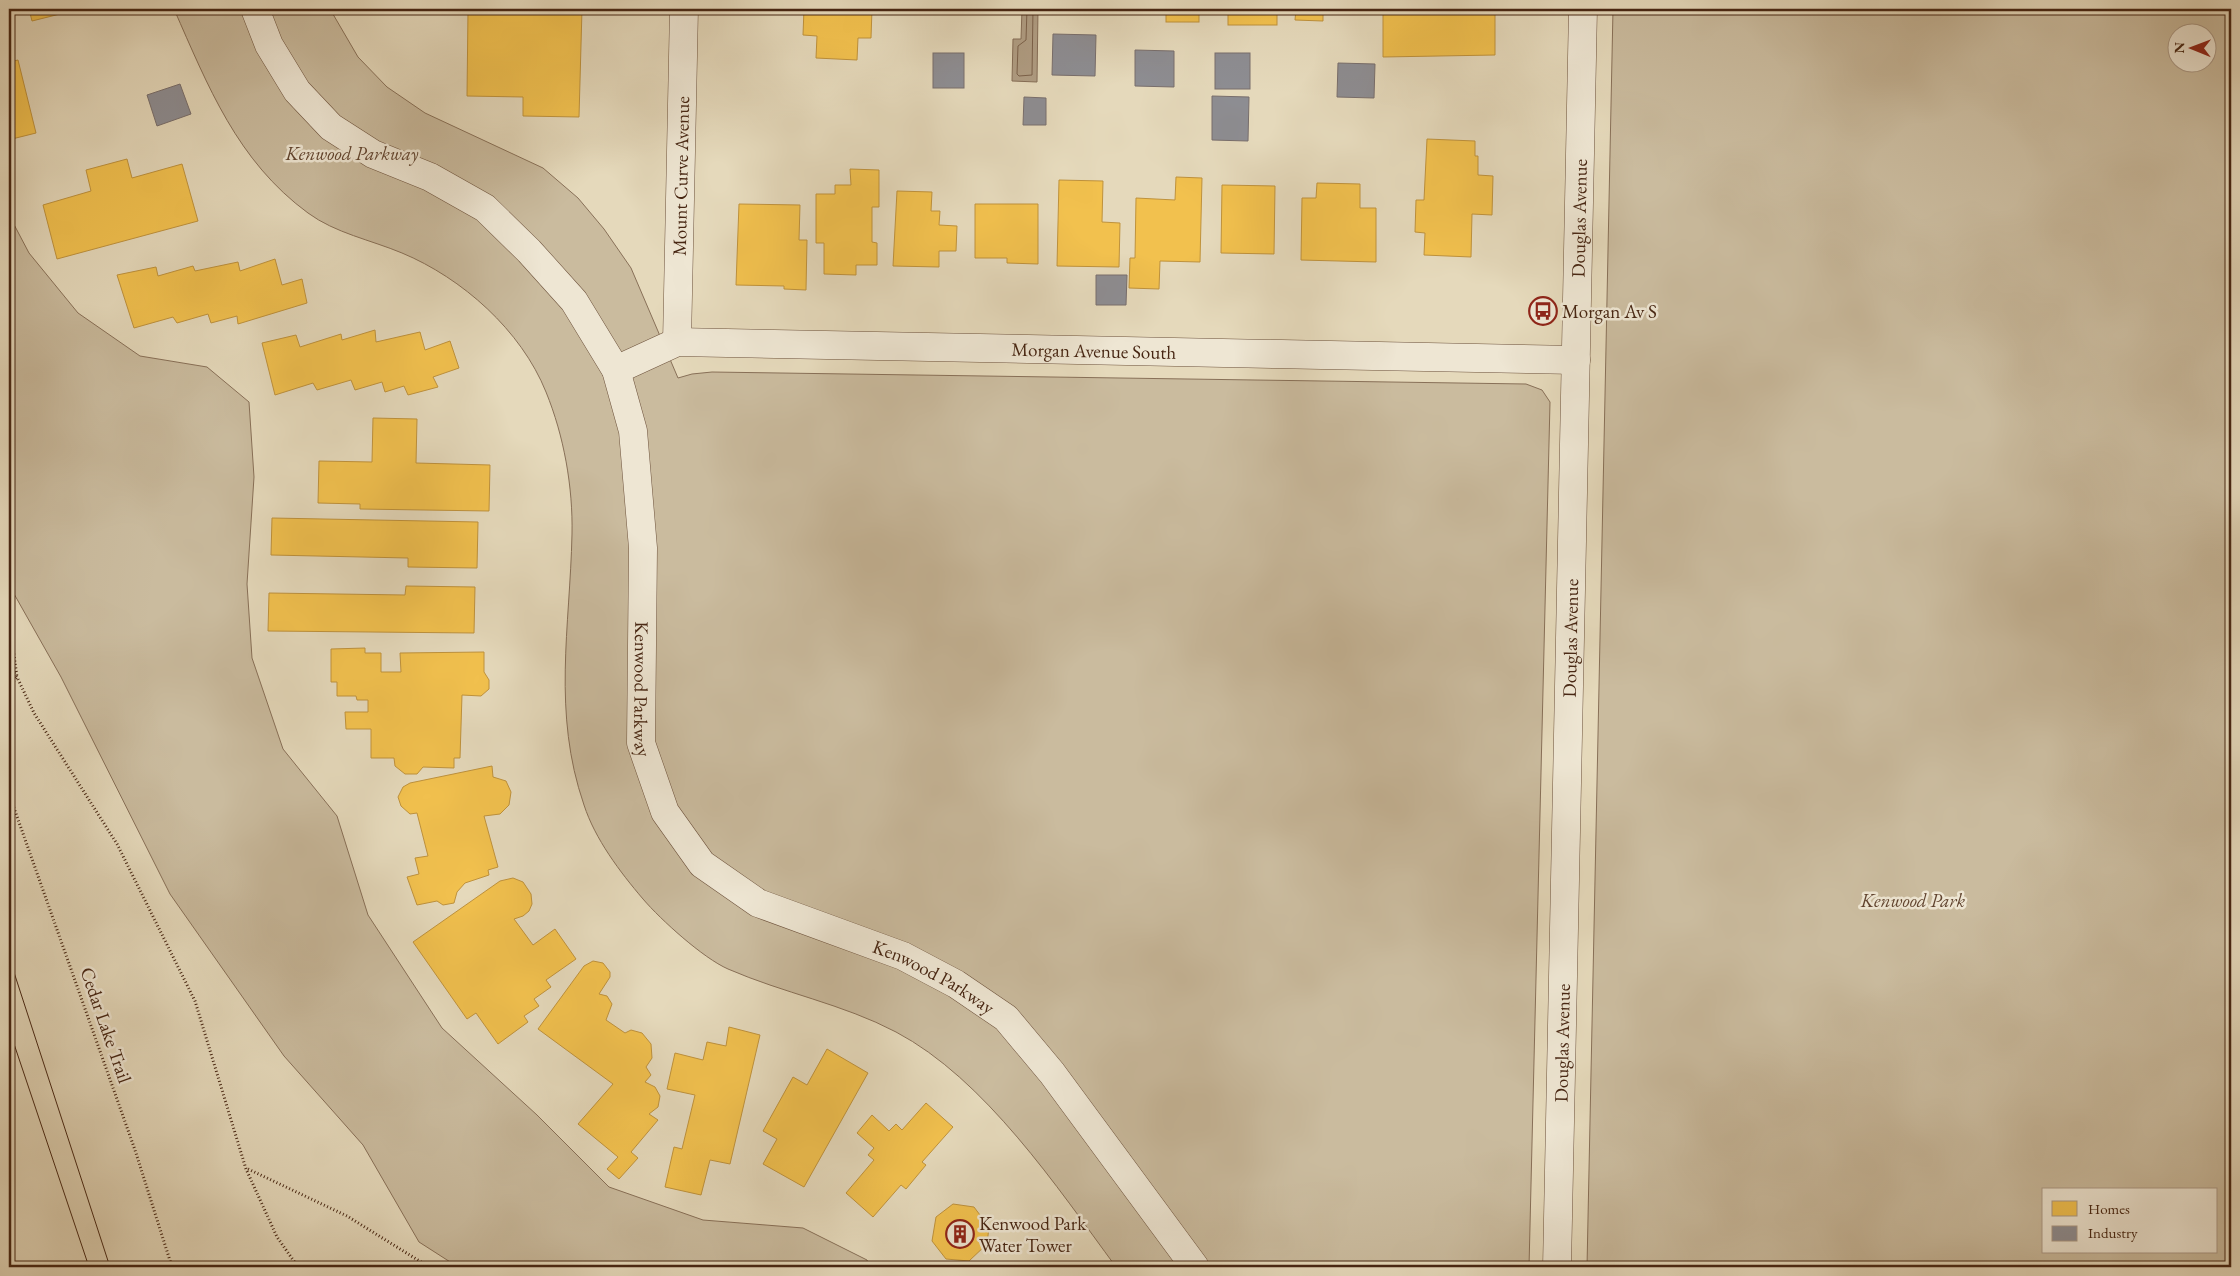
<svg xmlns="http://www.w3.org/2000/svg" width="2240" height="1276" font-family="'EB Garamond',serif">
<rect width="100%" height="100%" fill="#e5d9bb"/>
<filter id="stains"><feTurbulence type="fractalNoise" baseFrequency=".004" numOctaves="4"/><feColorMatrix values="0 0 0 0 .2 0 0 0 0 .09 0 0 0 0 .02 0 0 0 .5 -.17"/></filter>
<radialGradient id="worn" r=".72"><stop offset=".6" stop-color="#630" stop-opacity="0"/><stop offset="1" stop-color="#630" stop-opacity=".3"/></radialGradient>
<g fill="#cabb9e" stroke="#887058" fill-rule="evenodd">
<path d="M174 9H330L358 57 387 87 425 113 543 168 578 198 604 229 631 268 678 378 692 374 712 372 1526 384 1542 390 1550 402 1529 1267H1116C1057 1187 985 1079 896 1032 843 1004 783 993 728 969 703 958 661 920 643 899 620 872 595 839 584 805 552 712 570 628 572 534 573 487 564 436 546 392 521 330 462 278 402 253 371 240 335 233 308 213 237 161 208 86 174 9Z"/>
<path d="M1613 9H2231V1267H1587ZM2208 32V62H2178V32ZM2044 1190H2216V1252H2044Z"/>
<path d="M9 215 29 253 78 313 140 356 207 367 249 402 254 477 247 584 252 658 283 749 337 816 368 915 442 1028 537 1115 609 1187 703 1220 803 1228 867 1260 870 1267H458L419 1242 363 1145 284 1056 170 894 61 677 9 585Z"/>
</g>
<path fill="#af9c82" stroke="#856d56" d="M1022 9H1038L1037 82 1012 81 1013 39H1021Z"/>
<g fill="#f2c14e" stroke="#bf923c">
<path d="M29 9H80L32 21Z"/>
<path d="M524 9H582L579 117 523 116V97L467 96 468 11 524 12Z"/>
<path d="M804 9H872L871 38H858L857 60 816 58 817 36 803 35Z"/>
<rect x="1166" y="9" width="33" height="13"/>
<rect x="1228" y="9" width="49" height="16"/>
<path d="M1296 9H1323V21L1295 20Z"/>
<path d="M1412 9H1474V12L1495 13V55L1383 57V14H1412Z"/>
<path d="M18 60 36 133 12 139 13 144 9 145V62Z"/>
<path d="M1427 139 1475 141V156H1478V175L1493 176 1492 215 1472 214 1471 257 1424 255 1425 233 1415 232 1416 200H1424Z"/>
<path d="M127 159 132 178 182 164 198 221 57 259 43 205 91 191 86 170Z"/>
<path d="M850 169 879 170V207H872V242L877 243V265H856V275L824 274V243H816V194H835V185H851Z"/>
<path d="M1176 177 1202 178 1200 262 1160 261 1159 289 1129 288 1130 258H1135L1136 198 1175 200Z"/>
<path d="M1059 180 1103 181 1102 222 1120 223 1119 267 1057 266Z"/>
<path d="M1317 183 1360 184V208H1376V262L1301 260 1302 198H1316Z"/>
<path d="M1222 185 1275 186 1274 254 1221 253Z"/>
<path d="M897 191 932 192 931 211H940L939 225 957 226 956 251H939V267L893 266Z"/>
<path d="M739 204 800 205 799 240H807L806 290 784 289V286L736 285Z"/>
<path d="M975 204H1038V264L1007 263V258H975Z"/>
<path d="M275 259 282 285 302 279 307 303 238 324 237 316 211 323 208 314 177 323 173 317 134 328 117 275 156 267 158 276 193 266 195 271 238 262 240 271Z"/>
<path d="M375 330 376 342 420 332 425 350 450 341 459 368 433 377 438 387 408 395 404 386 385 392 382 382 355 390 351 380 317 390 313 383 275 395 262 343 296 335 300 347 341 334 342 340Z"/>
<path d="M373 418 417 419 416 463 490 465 489 511 360 509V504L318 503 319 461 372 462Z"/>
<path d="M272 518 478 522 477 568 408 567V558L271 555Z"/>
<path d="M406 586 475 587 474 633 268 631 269 593 405 595Z"/>
<path d="M365 648V653H381V672H401L400 653 484 652V672L489 680V689L481 696 462 695 460 758H454V768L423 767 417 774H405L395 766 394 758H371V729H346L345 712H368V700H357L356 696H337V682H331V649Z"/>
<path d="M492 766 493 777 506 781 511 792 509 805 500 814 484 816 498 867 488 870 489 875 465 883 457 892 454 903 443 905 437 901 417 905 407 877 419 874 415 858 428 856 417 813 410 814 401 806 398 797 403 787 410 783Z"/>
<path d="M513 878 523 882 531 894 532 904 529 911 523 916 514 919 533 945 555 929 576 959 546 980 551 987 534 999 539 1006 524 1016 528 1022 498 1044 476 1013 467 1019 413 942 500 881Z"/>
<path d="M593 961 603 963 610 972V977L599 994 607 996 612 1004 606 1020 625 1033 631 1030 642 1033 651 1044 652 1058 646 1067 651 1075 645 1082 655 1087 660 1096 658 1107 649 1114 658 1120 631 1152 638 1158 619 1179 607 1169 618 1157 578 1124 613 1084 538 1029 584 966Z"/>
<path d="M729 1027 760 1035 730 1164 710 1160 701 1195 665 1187 674 1147 682 1149 695 1095 667 1089 675 1053 703 1060 707 1042 726 1046Z"/>
<path d="M827 1049 868 1073 804 1187 763 1164 777 1139 763 1131 793 1077 807 1085Z"/>
<path d="M926 1103 953 1127 922 1162 926 1165 906 1189 901 1185 873 1217 846 1193 874 1160 868 1155 874 1148 857 1133 872 1115 889 1131 896 1124 902 1130Z"/>
<path d="M953 1204 974 1207 989 1227 987 1244 969 1261 946 1259 932 1241 936 1217Z"/>
</g>
<g fill="#8d8d92" stroke="#786e6c">
<path d="M1053 34 1096 35 1095 76 1052 75Z"/>
<path d="M1135 50 1174 51V87L1135 86Z"/>
<rect x="933" y="53" width="31" height="35"/>
<rect x="1215" y="53" width="35" height="36"/>
<path d="M1338 63 1375 64 1374 98 1337 97Z"/>
<path d="M180 84 191 114 157 126 147 95Z"/>
<path d="M1212 96 1249 97 1248 141 1212 140Z"/>
<path d="M1024 97 1046 98V125H1023Z"/>
<path d="M1096 275H1127L1126 305H1096Z"/>
</g>
<g fill="none" stroke-linecap="round" stroke-linejoin="round">
<path stroke="#7b614a" stroke-width="1" d="M1027 9 1026 40 1018 46 1017 74 1019 76 1032 75 1033 9"/>
<defs>
<g id="minor">
<path id="s1" d="M677 342 684 9"/>
<path id="s2" d="M616 370 677 342 1576 360"/>
</g>
<g id="tertiary">
<path id="s3" d="M255 9 269 45 297 91 331 127 373 154 430 177 485 208 529 251 574 301 616 370 633 431 643 548 641 743 665 812 702 864 758 903 903 956 956 984 1006 1018 1052 1073 1195 1267"/>
<path id="s4" d="M1557 1267 1583 9"/>
</g>
</defs>
<use href="#minor" stroke="#6e533d" stroke-width="29"/>
<use href="#tertiary" stroke="#6e533d" stroke-width="29"/>
<g stroke="#472613" stroke-width="3" stroke-dasharray="1 2.5" stroke-linecap="butt">
<path d="M9 619 17 677 9 687"/>
<path d="M9 664 17 677 34 713 117 844 195 1001 246 1169 277 1237 298 1267"/>
<path d="M9 794 135 1150 172 1267"/>
<path d="M248 1169 347 1216 429 1267"/>
</g>
<use href="#minor" stroke="#eee6d3" stroke-width="28"/>
<use href="#tertiary" stroke="#eee6d3" stroke-width="28"/>
<g stroke="#472613" stroke-width="1">
<path d="M9 957 110 1267"/>
<path d="M9 1029 89 1267"/>
</g>
</g>
<defs>
<symbol id="bus-ring" viewBox="-11 -11 22 22"><circle r="9.5" fill="#eee6d3" stroke="#8f2418" stroke-width="1.5"/><path d="M-5-6H5V4H4V6H2V4H-2V6H-4V4H-5ZM-3.5-4V0h7V-4ZM-3.5 1.2v1.5H-2V1.2ZM2 1.2v1.5H3.5V1.2Z" fill="#8f2418"/></symbol>
<symbol id="building-ring" viewBox="-11 -11 22 22"><circle r="9.5" fill="#eee6d3" stroke="#8f2418" stroke-width="1.5"/><path d="M-4-6H4V6H1V3H-1V6H-4ZM-2.5-4.3h1.7v1.8h-1.7ZM.8-4.3h1.7v1.8H.8ZM-2.5-1h1.7V.8h-1.7ZM.8-1h1.7V.8H.8Z" fill="#8f2418"/></symbol>
</defs>
<g fill-rule="evenodd">
<use href="#bus-ring" x="1527" y="295" width="32" height="32"/>
<use href="#building-ring" x="944" y="1218" width="32" height="32"/>
</g>
<g text-anchor="middle" dominant-baseline="central" stroke-width="5" stroke-linejoin="round" paint-order="stroke">
<g font-size="19" font-style="italic" fill="#61442f" stroke="#eee6d3">
<text x="352" y="153">Kenwood Parkway</text>
<text x="1913" y="900">Kenwood Park</text>
</g>
<g font-size="19" fill="#472613" stroke="#eee6d3">
<text stroke="none"><textPath href="#s1" startOffset="166">Mount Curve Avenue</textPath></text>
<text stroke="none"><textPath href="#s4" startOffset="1049">Douglas Avenue</textPath></text>
<text stroke="none"><textPath href="#s2" startOffset="484">Morgan Avenue South</textPath></text>
<text stroke="none"><textPath href="#s4" startOffset="629">Douglas Avenue</textPath></text>
<text stroke="none"><textPath href="#s3" startOffset="848">Kenwood Parkway</textPath></text>
<text stroke="none"><textPath href="#s3" startOffset="1298">Kenwood Parkway</textPath></text>
<text transform="translate(106 1025) rotate(71)">Cedar Lake Trail</text>
<text stroke="none"><textPath href="#s4" startOffset="224">Douglas Avenue</textPath></text>
</g>
<g font-size="19" fill="#472613" stroke="#eee6d3" text-anchor="start">
<text x="1562" y="311">Morgan Av S</text>
<text x="979" y="1223">Kenwood Park<tspan x="979" dy="22">Water Tower</tspan></text>
</g>
</g>
<rect width="2240" height="1276" fill="none" stroke="#e5d9bb" stroke-width="30"/>
<rect x="10" y="10" width="2220" height="1256" fill="none" stroke="#472613" stroke-width="2.5"/>
<rect x="15" y="15" width="2210" height="1246" fill="none" stroke="#472613"/>
<rect x="2042" y="1188" width="175" height="65" fill="#eee6d3" stroke="#ab9986"/>
<rect x="2052" y="1201" width="25" height="15" fill="#f2c14e" stroke="#ab9986"/>
<text x="2088" y="1214" font-size="15" fill="#472613">Homes</text>
<rect x="2052" y="1226" width="25" height="15" fill="#8d8d92" stroke="#ab9986"/>
<text x="2088" y="1238" font-size="15" fill="#472613">Industry</text>
<g transform="translate(2192 48) rotate(271)"><circle r="24" fill="#eee6d3" stroke="#ab9986"/>
<path d="M0-4L9 19L0 12L-9 19Z" fill="#8f2418"/>
<text y="-8" font-size="14" font-weight="bold" text-anchor="middle" fill="#472613">N</text>
</g>
<rect width="100%" height="100%" filter="url(#stains)"/>
<rect width="100%" height="100%" fill="url(#worn)"/>
</svg>
